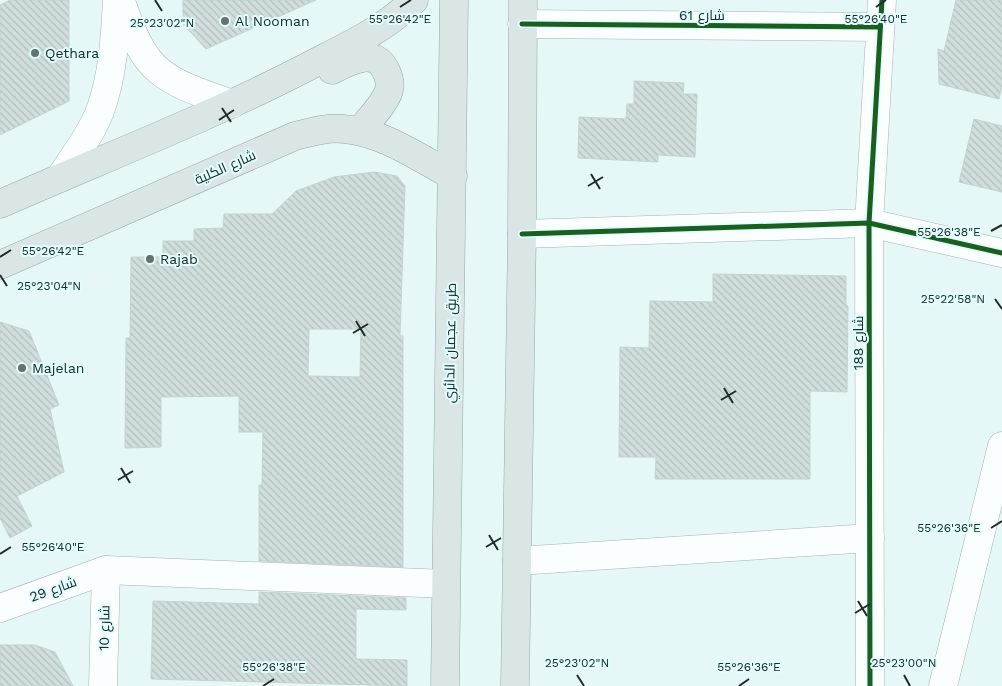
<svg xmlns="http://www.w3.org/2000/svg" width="1002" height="686" font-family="'Work Sans',Cairo,sans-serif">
<defs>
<pattern id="building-back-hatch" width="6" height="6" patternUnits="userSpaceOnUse" patternTransform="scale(1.25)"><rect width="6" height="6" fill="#d1dede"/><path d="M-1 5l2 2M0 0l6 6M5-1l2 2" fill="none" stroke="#b3bfbf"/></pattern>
</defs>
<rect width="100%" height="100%" fill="#e6f7f7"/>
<g fill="url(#building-back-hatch)" stroke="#c4d2d2" fill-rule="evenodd">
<path d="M10 0H69V101L0 135V5Z"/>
<path d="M183 0H316L206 49 183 24Z"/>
<path d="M956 0H1002V86L999 99 939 84 938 49 944 51Z"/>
<path d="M634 81 684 83 683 94H697L695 157 658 155V162L578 158 579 117 626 119 627 104H634Z"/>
<path d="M974 119 1002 126V192L959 182Z"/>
<path d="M374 172 397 176 405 186 400 336H403V567L259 561V485H262L263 432H239V396L161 397V447L125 448 126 338H130L131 257H163V241H194V229L223 228 224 214H272L296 191 334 177ZM309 329H361L360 377 308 376Z"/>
<path d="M713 274 846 276V305L848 306 847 392 810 391V479H655L656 457H619L620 347 649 348 650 301 713 302Z"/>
<path d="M0 322 29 331 59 405 50 409 64 472 17 496 32 526 10 538 0 518Z"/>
<path d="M259 592 406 598V610L356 609V659L407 660V686L151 679 153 601 259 604Z"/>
<path d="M0 645H35L55 652 73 686H0Z"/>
</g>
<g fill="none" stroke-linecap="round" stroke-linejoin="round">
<defs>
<g id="minor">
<path d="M122 4C146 76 164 80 232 104"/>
<path d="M522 24 880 27"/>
<path d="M60 178C73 157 91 135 100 111 113 75 115 38 117 0"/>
<path d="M522 234 869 223 1002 253"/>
<path d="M517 561 870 538"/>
<path d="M0 608 106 570 446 584"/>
<path d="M103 686 106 570"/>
<path d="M870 686 869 223 882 0"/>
<path d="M943 686 1002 446"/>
</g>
<g id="major">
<path d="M332 70C348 62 375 46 386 71 389 77 391 83 389 90 385 104 369 119 360 131"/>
<path d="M0 204C102 159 206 119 305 68 343 48 383 31 414 0"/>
<path d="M0 265 295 136C311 132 328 127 344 129 383 132 419 158 453 176"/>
<path d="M445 686 454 0"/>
<path d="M515 686 522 234 523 0"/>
</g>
</defs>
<use href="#minor" stroke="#a5b3b2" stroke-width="29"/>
<use href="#major" stroke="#90a8a7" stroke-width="29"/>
<use href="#minor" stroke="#fbfefe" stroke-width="28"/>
<use href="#major" stroke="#dae6e5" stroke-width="28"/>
<defs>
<g id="cycleway">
<path d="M522 24 880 27"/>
<path d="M522 234 869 223 1002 253"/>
<path d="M870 686 869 223 882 0"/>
</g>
</defs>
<use href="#cycleway" stroke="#dffefd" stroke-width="8"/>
<use href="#cycleway" stroke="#1b5e20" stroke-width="5"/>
</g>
<path fill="none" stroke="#202b2b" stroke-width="2" d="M155 0 162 11M400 7 411 0M876 7 886 0M222 108 231 122M219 120 234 110M591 174 600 189M588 186 603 177M991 231 1002 225M0 257 11 250M0 275 7 286M995 299 1002 309M356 321 365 336M353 333 368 324M724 388 733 403M721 400 736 391M121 468 130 483M118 480 133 471M991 528 1002 521M489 535 498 550M486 547 501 538M0 554 11 547M858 601 867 616M855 613 870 604M577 675 584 686M904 675 910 686M263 686 274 679M739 686 749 679"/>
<g fill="#657272" stroke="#dffefd" stroke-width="2">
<circle cx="225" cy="21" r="5"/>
<circle cx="35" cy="53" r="5"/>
<circle cx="150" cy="259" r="5"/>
<circle cx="22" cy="368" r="5"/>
</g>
<g text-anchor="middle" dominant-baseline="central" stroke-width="4" stroke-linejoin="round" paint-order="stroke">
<g font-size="14" fill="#202b2b" stroke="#dffefd">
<text x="702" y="15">شارع 61</text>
<text transform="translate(225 167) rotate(-24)">شارع الكلية</text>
<text transform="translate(450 343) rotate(-89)">طريق عجمان الدائري</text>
<text transform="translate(858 343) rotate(-90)">شارع 188</text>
<text transform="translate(53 589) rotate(-20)">شارع 29</text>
<text transform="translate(104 628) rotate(-89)">شارع 10</text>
</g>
<g font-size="14" fill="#202b2b" stroke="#dffefd" text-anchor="start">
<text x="235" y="21">Al Nooman</text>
<text x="45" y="53">Qethara</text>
<text x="160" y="259">Rajab</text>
<text x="32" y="368">Majelan</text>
</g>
</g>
<g font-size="12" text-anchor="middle" fill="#202b2b" stroke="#dffefd" stroke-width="4" stroke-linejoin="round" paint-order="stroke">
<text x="400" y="23">55°26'42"E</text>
<text x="876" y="23">55°26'40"E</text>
<text x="162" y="27">25°23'02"N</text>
<text x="949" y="236">55°26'38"E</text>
<text x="53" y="255">55°26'42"E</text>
<text x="49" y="290">25°23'04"N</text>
<text x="953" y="303">25°22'58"N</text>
<text x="949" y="532">55°26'36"E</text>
<text x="53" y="551">55°26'40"E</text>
<text x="577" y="667">25°23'02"N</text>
<text x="904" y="667">25°23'00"N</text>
<text x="274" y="671">55°26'38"E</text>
<text x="749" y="671">55°26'36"E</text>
</g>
</svg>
